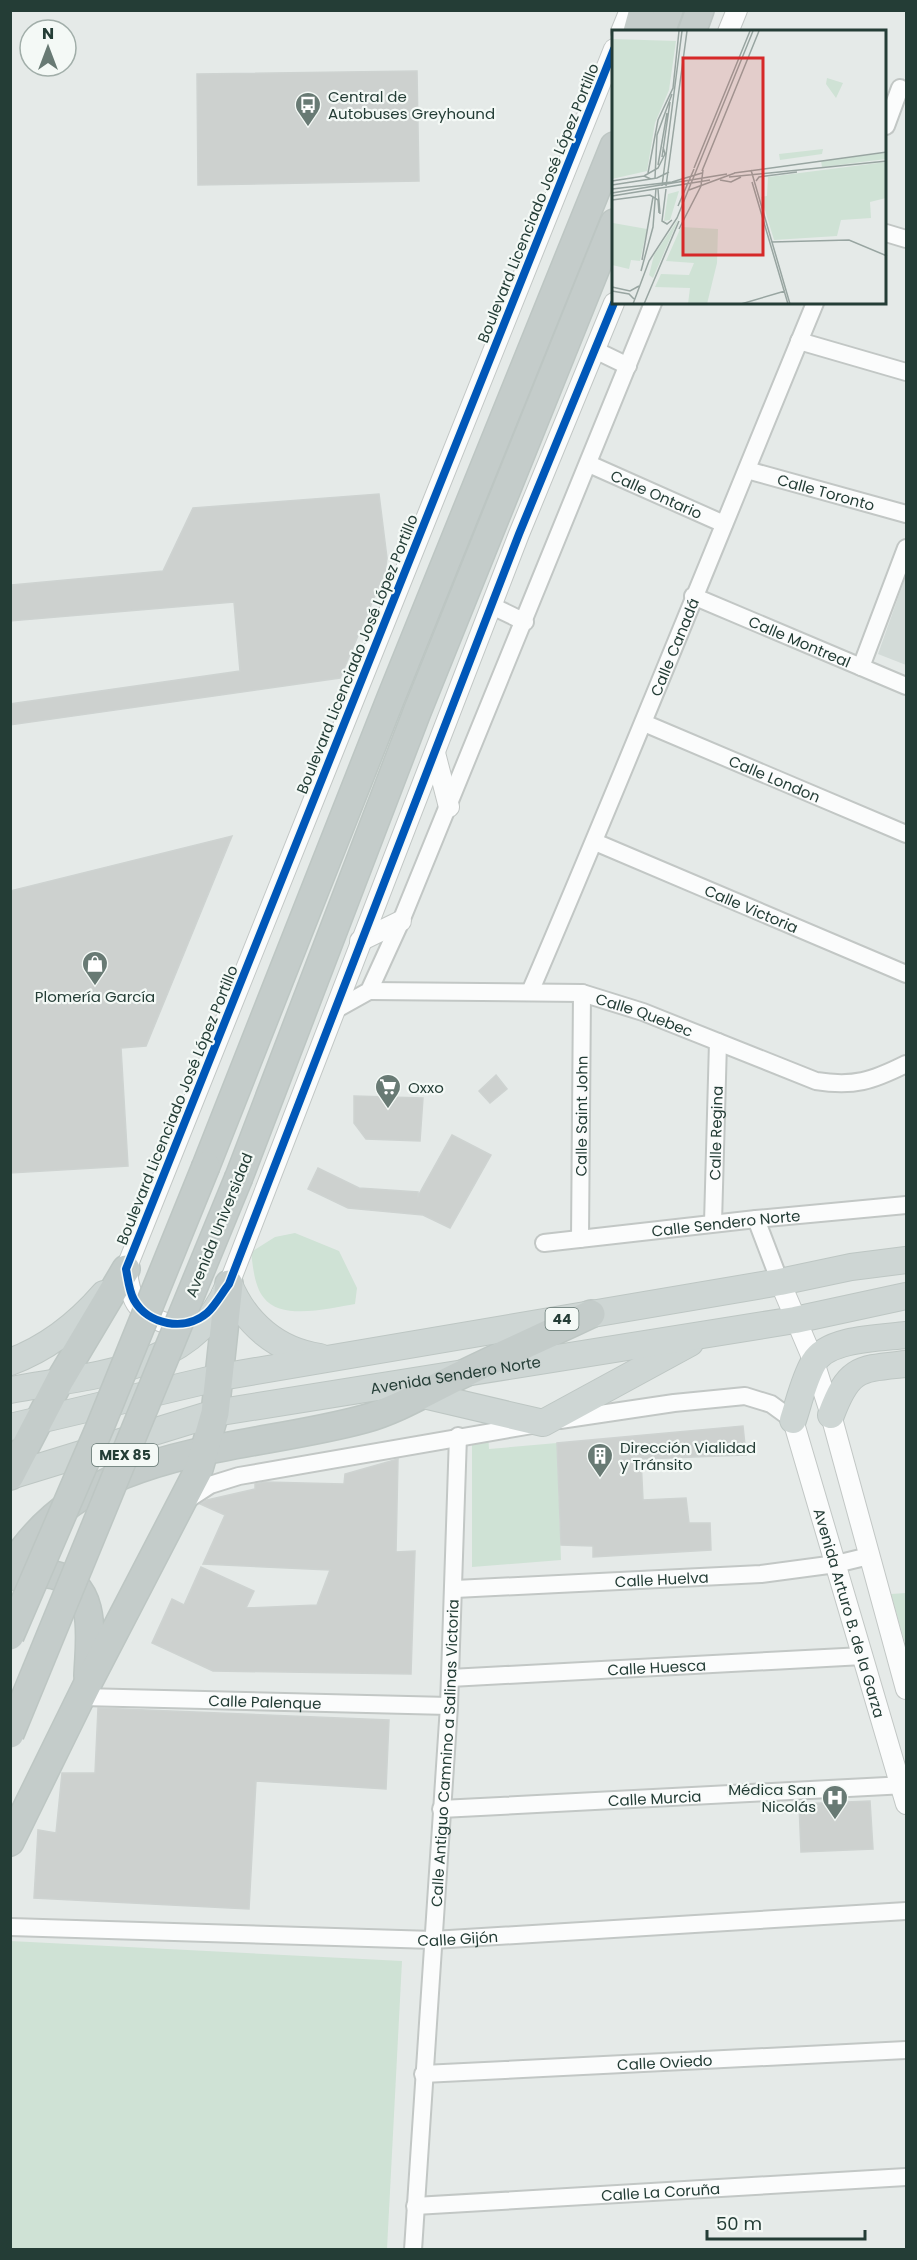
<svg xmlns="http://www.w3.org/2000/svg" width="917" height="2260" font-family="Poppins,sans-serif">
<rect width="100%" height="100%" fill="#e5eae8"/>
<path fill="#d3dbd8" d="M906 575V665L878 654Z"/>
<g fill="#cfe2d5">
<path d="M295 1233 339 1251 357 1288 355 1304C331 1308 281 1321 264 1298 254 1286 253 1266 251 1252L275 1237Z"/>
<path d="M488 1433 489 1449 557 1443 561 1560 472 1567V1437Z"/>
<path d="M906 1593V1647L891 1594Z"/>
<path d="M10 1941 402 1961 387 2249H11Z"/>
</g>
<g fill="#cdd1cf" stroke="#ced3d1" stroke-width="1.5">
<path d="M417 71 419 181 198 185 197 74Z"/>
<path d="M379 494 387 558 385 572 340 678 10 725V704L240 671 234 602 10 621 12 585 163 571 193 508Z"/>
<path d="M232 836 146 1046 121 1048 128 1166 10 1173V891Z"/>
<path d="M496 1075 507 1089 490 1103 479 1091Z"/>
<path d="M354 1096 423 1098 420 1141 366 1139 354 1123Z"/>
<path d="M452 1135 491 1155 450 1228 423 1215 348 1208 308 1189 318 1168 359 1188 418 1192V1196Z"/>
<path d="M743 1426 746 1455 641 1459 643 1500 686 1498 689 1523H710L711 1550 593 1557V1546L561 1545 557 1443Z"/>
<path d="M398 1459 396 1552 415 1551 411 1674 213 1671 152 1643 172 1599 184 1605 201 1567 254 1591 246 1608 317 1605 330 1570 203 1564 225 1515 200 1504 207 1500 255 1489V1484L265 1482 344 1484 345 1474Z"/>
<path d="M98 1708 389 1720 386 1789 256 1781 249 1909 34 1898 38 1830 56 1833 62 1773H95Z"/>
<path d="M870 1801 873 1849 801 1852 799 1804Z"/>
</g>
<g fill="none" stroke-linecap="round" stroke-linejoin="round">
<defs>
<g id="minor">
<path d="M886 126 900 88"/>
<path d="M886 233 906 239"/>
<path d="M799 341 906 372"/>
<path d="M595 350 628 366"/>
<path id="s1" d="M589 464 724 524"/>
<path id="s2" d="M747 470 906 514"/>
<path id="s3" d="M693 596 906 686"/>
<path d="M492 606 525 622"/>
<path d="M861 667 906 548"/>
<path id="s4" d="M644 723 906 834"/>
<path id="s5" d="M595 842 906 974"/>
<path id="s6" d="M369 991 582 993 643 1012 816 1081C854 1087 872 1081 906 1064"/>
<path id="s7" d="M530 992C628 764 720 533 815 303"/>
<path d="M335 1010 369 991 401 921 653 303"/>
<path d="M756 1219 780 1282"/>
<path id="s8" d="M713 1223 718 1042"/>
<path id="s9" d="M580 1239 582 993"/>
<path id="s10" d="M544 1243 756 1219 906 1205"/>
<path d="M560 1420 674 1403 745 1396 771 1404 793 1420"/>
<path d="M187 1500 210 1485 239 1476 532 1425"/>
<path id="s11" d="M455 1589 761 1574 836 1564 869 1556"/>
<path id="s12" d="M450 1678 863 1656"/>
<path id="s13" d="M82 1697 449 1706"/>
<path id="s14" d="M441 1809 906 1785"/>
<path id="s15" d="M10 1927 433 1940 906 1911"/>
<path id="s16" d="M423 2074 906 2050"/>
<path id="s17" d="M415 2206 906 2177"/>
<path id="s18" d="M413 2250 449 1706 458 1436"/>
</g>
<g id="tertiary">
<path d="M621 32 630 10"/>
<path d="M728 32 737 10"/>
<path d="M435 753 449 807"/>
<path d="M360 941 401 921"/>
<path d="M780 1282 814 1362 831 1415 906 1689"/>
<path d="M222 1293 229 1284 519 534 614 303"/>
<path d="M190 1322C170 1330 140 1316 133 1297 129 1288 128 1278 126 1269L614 49"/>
<path id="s19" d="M793 1420 906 1804"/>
</g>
<g id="primary">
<path d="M229 1284C245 1323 277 1351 320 1357"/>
<path d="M10 1362C48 1348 78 1324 104 1294"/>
<path d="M10 1390C90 1375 193 1372 228 1287"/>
<path d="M411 1392 543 1423 690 1343"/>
<path d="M831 1415C849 1367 859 1369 906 1364"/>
<path d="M793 1420C799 1402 804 1379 814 1362 828 1338 881 1338 906 1335"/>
<path d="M10 1427 221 1377 780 1282 851 1267 906 1260"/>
<path id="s20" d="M10 1476 215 1413 795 1320 906 1296"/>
</g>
<g id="trunk">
<path d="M637 32 643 10"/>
<path d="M661 32 669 10"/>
<path d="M692 32 700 10"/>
<path d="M206 1166 390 700 614 146"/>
<path d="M239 1177 417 712 614 223"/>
<path d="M10 1476 60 1380 126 1269"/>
<path d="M10 1569C86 1443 240 1453 364 1419 398 1410 431 1389 463 1374 506 1353 549 1334 591 1314"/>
<path d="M17 1577C29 1572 42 1572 54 1575 100 1585 89 1642 88 1676"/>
<path d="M10 1842 88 1683 199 1469 215 1413 229 1284"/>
</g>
</defs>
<use href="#minor" stroke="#c2c7c5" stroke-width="20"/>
<use href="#tertiary" stroke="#c2c7c5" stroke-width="22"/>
<use href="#primary" stroke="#bdc6c3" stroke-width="28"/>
<use href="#trunk" stroke="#bdc6c3" stroke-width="30"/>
<use href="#minor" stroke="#fbfcfc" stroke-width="16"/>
<use href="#tertiary" stroke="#fbfcfc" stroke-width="20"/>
<use href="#primary" stroke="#ced6d4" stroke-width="26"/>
<use href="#trunk" stroke="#c4ccca" stroke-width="27"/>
<defs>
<g id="trunk-bridge">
<path d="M10 1636 100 1427 206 1166"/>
<path d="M10 1734 239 1177"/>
</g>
</defs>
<use href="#trunk-bridge" stroke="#bdc6c3" stroke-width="30" stroke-linecap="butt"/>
<use href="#trunk-bridge" stroke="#c4ccca" stroke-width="27"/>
<defs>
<path id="cycleway" d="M614 49 126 1269C128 1279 129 1291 134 1300 148 1325 185 1332 207 1313 215 1306 222 1293 229 1284L519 534 614 303"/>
</defs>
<use href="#cycleway" stroke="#f4f9f6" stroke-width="11"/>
<use href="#cycleway" stroke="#0057b8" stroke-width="8"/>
</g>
<defs>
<symbol id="bus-pin" viewBox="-11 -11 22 30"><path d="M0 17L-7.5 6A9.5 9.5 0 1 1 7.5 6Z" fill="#687a74" stroke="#f4f9f6"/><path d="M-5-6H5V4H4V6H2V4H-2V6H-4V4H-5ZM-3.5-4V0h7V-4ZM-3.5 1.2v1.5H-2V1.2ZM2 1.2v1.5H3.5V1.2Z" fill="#fff"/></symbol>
<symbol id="shop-pin" viewBox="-11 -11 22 30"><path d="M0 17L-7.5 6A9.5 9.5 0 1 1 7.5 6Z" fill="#687a74" stroke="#f4f9f6"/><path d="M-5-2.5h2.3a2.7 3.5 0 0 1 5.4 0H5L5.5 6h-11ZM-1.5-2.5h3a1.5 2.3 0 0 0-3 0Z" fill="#fff"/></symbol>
<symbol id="supermarket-pin" viewBox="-11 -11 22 30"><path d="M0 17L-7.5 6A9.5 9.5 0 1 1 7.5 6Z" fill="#687a74" stroke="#f4f9f6"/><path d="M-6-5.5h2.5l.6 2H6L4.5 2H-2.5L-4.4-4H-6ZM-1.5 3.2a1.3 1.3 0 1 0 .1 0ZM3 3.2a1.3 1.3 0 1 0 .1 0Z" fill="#fff"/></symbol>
<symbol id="building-pin" viewBox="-11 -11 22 30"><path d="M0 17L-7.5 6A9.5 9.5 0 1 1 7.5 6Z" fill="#687a74" stroke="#f4f9f6"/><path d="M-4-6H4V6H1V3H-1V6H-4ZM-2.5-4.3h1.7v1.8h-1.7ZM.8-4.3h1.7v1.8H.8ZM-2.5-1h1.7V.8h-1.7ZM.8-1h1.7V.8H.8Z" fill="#fff"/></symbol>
<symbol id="hospital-pin" viewBox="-11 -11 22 30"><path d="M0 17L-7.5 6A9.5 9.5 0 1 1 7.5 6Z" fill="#687a74" stroke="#f4f9f6"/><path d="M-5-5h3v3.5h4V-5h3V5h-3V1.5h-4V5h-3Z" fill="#fff"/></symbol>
</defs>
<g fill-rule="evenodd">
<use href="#bus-pin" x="293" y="90" width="30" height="40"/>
<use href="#shop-pin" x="80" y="949" width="30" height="40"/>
<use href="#supermarket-pin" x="373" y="1072" width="30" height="40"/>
<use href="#building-pin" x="585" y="1441" width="30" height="40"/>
<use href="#hospital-pin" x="820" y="1783" width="30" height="40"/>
</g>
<g text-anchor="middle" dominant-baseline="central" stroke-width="4.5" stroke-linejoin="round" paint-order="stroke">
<g fill="#f4f9f6" stroke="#627570" stroke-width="1.5">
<rect x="545.5" y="1308" width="33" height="22" rx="4.5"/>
<rect x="92" y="1444" width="66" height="22" rx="4.5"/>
</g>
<g font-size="14" font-weight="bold" fill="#243d36">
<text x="562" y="1319">44</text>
<text x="125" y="1455">MEX 85</text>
</g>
<g font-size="15" fill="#243d36" stroke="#f4f9f6" text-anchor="start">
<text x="328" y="96">Central de<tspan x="328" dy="17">Autobuses Greyhound</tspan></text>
<text x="95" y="996" text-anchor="middle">Plomería García</text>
<text x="408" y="1087">Oxxo</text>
<text x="620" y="1447">Dirección Vialidad<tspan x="620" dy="17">y Tránsito</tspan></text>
<text x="816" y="1789" text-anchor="end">Médica San<tspan x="816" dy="17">Nicolás</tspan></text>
</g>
<g font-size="15" fill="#243d36" stroke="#f4f9f6">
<text transform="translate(538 203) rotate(-68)">Boulevard Licenciado José López Portillo</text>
<text stroke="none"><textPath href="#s2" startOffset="82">Calle Toronto</textPath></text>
<text stroke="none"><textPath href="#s1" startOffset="74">Calle Ontario</textPath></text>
<text stroke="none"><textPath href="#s3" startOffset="116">Calle Montreal</textPath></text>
<text stroke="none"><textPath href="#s7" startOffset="374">Calle Canadá</textPath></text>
<text transform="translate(357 654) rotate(-68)">Boulevard Licenciado José López Portillo</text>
<text stroke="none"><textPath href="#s4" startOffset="142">Calle London</textPath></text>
<text stroke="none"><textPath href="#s5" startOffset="170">Calle Victoria</textPath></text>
<text stroke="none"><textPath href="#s6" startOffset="279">Calle Quebec</textPath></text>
<text transform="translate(177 1105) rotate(-68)">Boulevard Licenciado José López Portillo</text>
<text stroke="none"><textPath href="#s9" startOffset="123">Calle Saint John</textPath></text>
<text stroke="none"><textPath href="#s8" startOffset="90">Calle Regina</textPath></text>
<text stroke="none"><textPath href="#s10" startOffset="183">Calle Sendero Norte</textPath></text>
<text transform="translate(219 1225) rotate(-68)">Avenida Universidad</text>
<text stroke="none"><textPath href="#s20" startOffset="458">Avenida Sendero Norte</textPath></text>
<text stroke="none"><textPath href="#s11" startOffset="207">Calle Huelva</textPath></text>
<text stroke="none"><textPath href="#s19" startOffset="201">Avenida Arturo B. de la Garza</textPath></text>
<text stroke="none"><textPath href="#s12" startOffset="207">Calle Huesca</textPath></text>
<text stroke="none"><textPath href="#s13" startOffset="183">Calle Palenque</textPath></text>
<text stroke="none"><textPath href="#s18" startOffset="498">Calle Antiguo Camnino a Salinas Victoria</textPath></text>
<text stroke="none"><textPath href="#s14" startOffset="214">Calle Murcia</textPath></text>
<text stroke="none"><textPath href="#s15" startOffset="448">Calle Gijón</textPath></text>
<text stroke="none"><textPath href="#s16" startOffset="242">Calle Oviedo</textPath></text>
<text stroke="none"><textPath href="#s17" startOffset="246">Calle La Coruña</textPath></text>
</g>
</g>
<g transform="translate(612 30)">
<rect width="274" height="274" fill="#e5eae8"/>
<path d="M0 9 64 11 57 60 43 93 35 141 0 149ZM215 48 231 53 224 68 214 54ZM211 119 210 124 168 130 167 124ZM274 123V129L210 137 209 131ZM274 132V168L258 172 259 188 229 190 225 206 162 210 149 167 155 166 156 147ZM67 161 58 190 52 191 56 164ZM67 188 41 248 37 245 42 225ZM1 193 35 199 28 231 19 230 17 239 0 235ZM69 197 106 199 105 233 95 274H76L78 258 43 257 49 244 77 245 82 233 54 231Z" fill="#cfe2d5"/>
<path fill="none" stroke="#98a5a1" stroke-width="1.5" d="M50 127 58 72M46 135 55 83M82 138 138 1M139 140 178 274M90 141 147 1M36 143 46 90 61 58 67 1M122 143 275 122M32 146 46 138 53 124 51 117M117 147 275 131M43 148 45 105 60 64M108 150 119 152 129 147M0 151 32 146 39 149M144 151 147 147 185 142M140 152 176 274M0 155 45 148 57 142M50 156 70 1M54 156 75 1M0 159 60 152 90 143M46 159 48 184M54 159 50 191 55 194 60 190M77 160 123 143M0 163 115 144M0 166 98 150M0 170 38 165 46 170 47 183M66 176 82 139M67 199 89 156 91 140M160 212 237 210 275 226M30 230 41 167M29 241 41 197 44 158M0 257 18 261 27 256M0 261 17 264 22 269M21 274 37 231 65 188 141 1M32 274 67 191M129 274 173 261"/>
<path fill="#d62828" fill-opacity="0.15" stroke="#d62828" stroke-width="3" d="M71 28H151V225H71Z"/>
<rect width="274" height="274" fill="none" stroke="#243d36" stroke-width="3"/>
</g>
<rect width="917" height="2260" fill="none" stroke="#243d36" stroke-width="24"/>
<g transform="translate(48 48)"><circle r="28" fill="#f4f9f6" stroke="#a1aea9" stroke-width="1.5"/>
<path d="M0-4.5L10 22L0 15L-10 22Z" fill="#687a74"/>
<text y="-9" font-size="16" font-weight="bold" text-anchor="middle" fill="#243d36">N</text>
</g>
<path d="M707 2230v9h158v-9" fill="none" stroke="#243d36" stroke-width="3"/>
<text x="716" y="2230" font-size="18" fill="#243d36" stroke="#f4f9f6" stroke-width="4.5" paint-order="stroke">50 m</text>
</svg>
